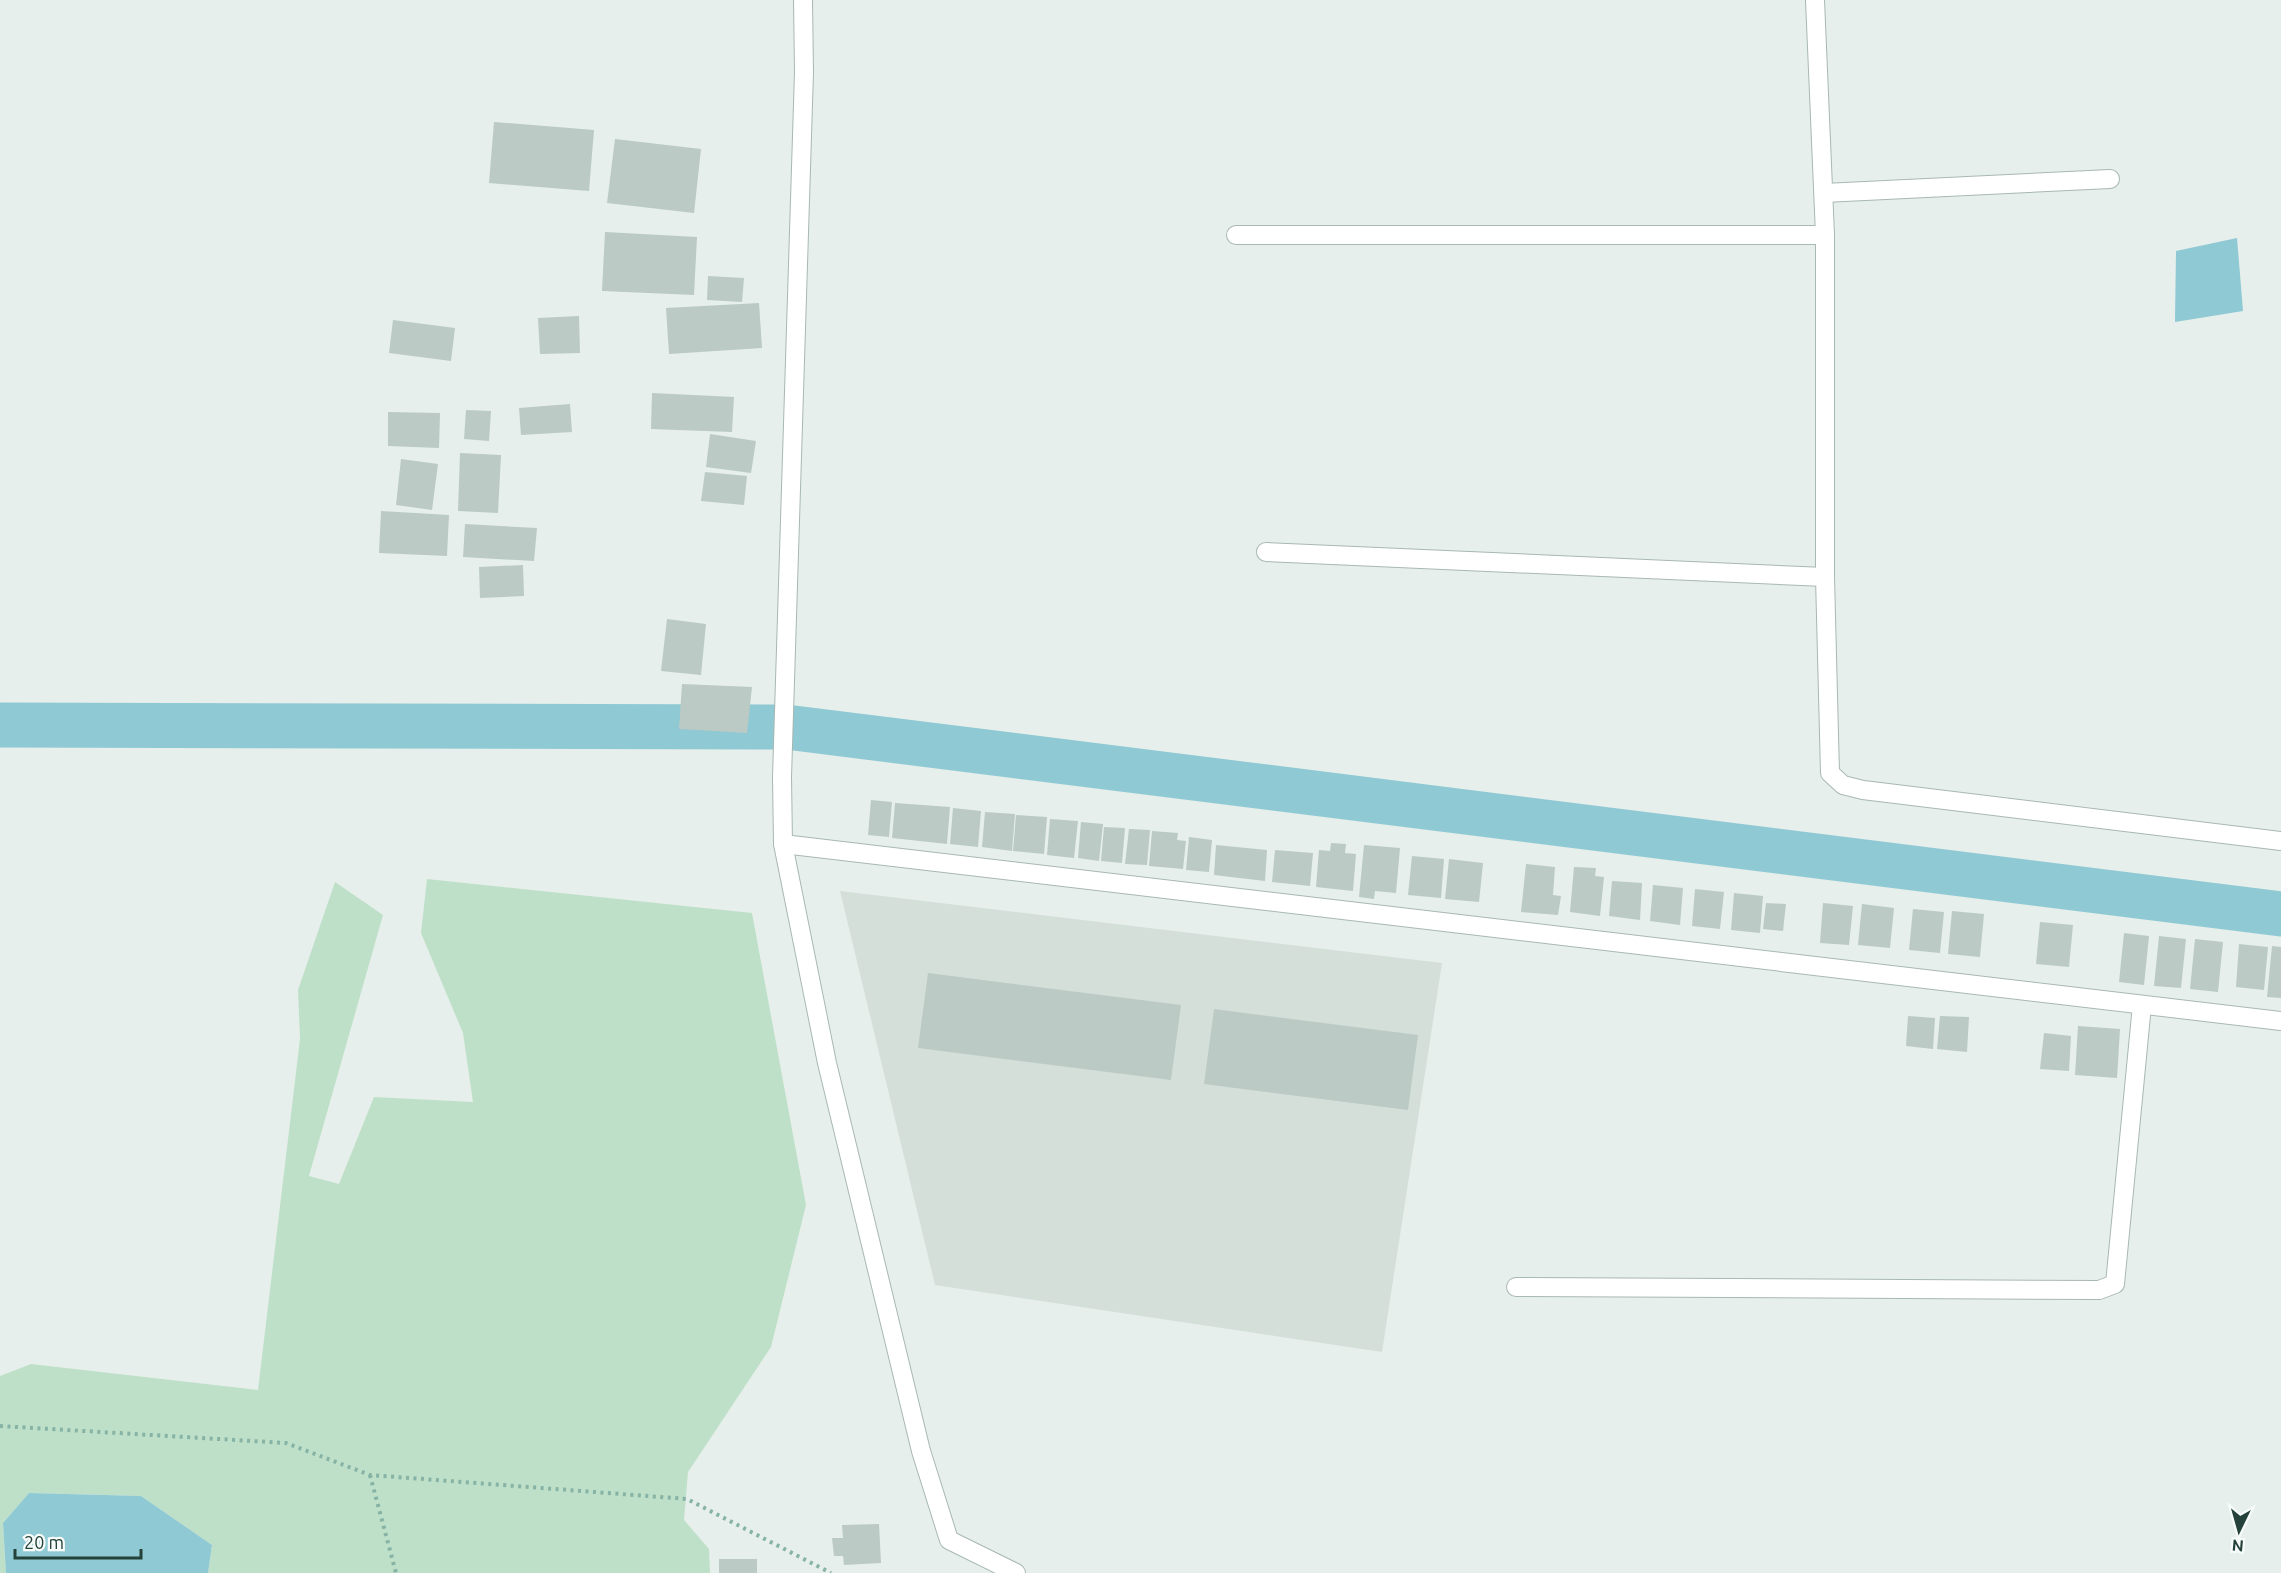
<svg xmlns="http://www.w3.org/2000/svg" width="2281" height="1573" font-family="Ubuntu,sans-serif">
<rect width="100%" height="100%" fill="#e6efeb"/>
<path fill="#d4dfda" d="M840 891 1442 963 1382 1352 935 1285Z"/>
<path fill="#bfe0c8" d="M427 879 752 913 806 1205 771 1347 688 1472 684 1520 709 1549 710 1573H208L212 1545 141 1496 29 1493 3 1523 6 1573H0V1376L31 1364 258 1390 300 1039 298 990 335 882 383 915 309 1176 339 1184 374 1097 473 1102 463 1033 421 933Z"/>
<g fill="#8ec9d4">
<path d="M2237 238 2243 311 2175 322 2176 251Z"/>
<path d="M29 1493 141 1496 212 1545 208 1573H6L3 1523Z"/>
</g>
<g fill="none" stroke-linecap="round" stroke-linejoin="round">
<path stroke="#8ec9d4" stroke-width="45" d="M0 725 786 727 2281 914"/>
</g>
<g fill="#bbcac4">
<path d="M494 122 594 130 589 191 489 183Z"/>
<path d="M615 139 701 149 694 213 607 203Z"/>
<path d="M605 232 697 237 694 295 602 291Z"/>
<path d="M708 276 744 278 742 302 707 300Z"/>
<path d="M759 303 762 348 669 354 666 308Z"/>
<path d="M579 316 580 353 540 354 538 318Z"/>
<path d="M393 320 455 328 451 361 389 353Z"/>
<path d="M652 393 734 397 732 432 651 429Z"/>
<path d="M570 404 572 432 521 435 519 408Z"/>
<path d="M466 410 491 411 489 441 464 439Z"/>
<path d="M388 412 440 413 439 448 388 446Z"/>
<path d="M710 434 756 441 751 473 706 467Z"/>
<path d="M460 453 501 455 498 513 458 511Z"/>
<path d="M401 459 438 464 432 510 396 505Z"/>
<path d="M705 472 747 476 744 505 701 501Z"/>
<path d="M381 511 449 515 447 556 379 553Z"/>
<path d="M465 524 537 528 534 561 463 557Z"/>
<path d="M523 565 524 596 480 598 479 567Z"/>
<path d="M667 619 706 624 701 675 661 671Z"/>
<path d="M682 684 752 687 747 733 679 729Z"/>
<path d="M871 800 892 802 889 837 868 835Z"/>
<path d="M895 803 950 807 947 844 892 838Z"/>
<path d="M953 808 981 811 978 847 950 844Z"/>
<path d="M985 812 1015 814 1012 851 982 847Z"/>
<path d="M1016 815 1047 817 1044 854 1013 851Z"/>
<path d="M1050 819 1078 821 1074 858 1047 855Z"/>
<path d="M1081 822 1103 824 1099 861 1078 858Z"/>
<path d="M1104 827 1125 828 1122 863 1101 861Z"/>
<path d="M1129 829 1150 830 1147 865 1125 864Z"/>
<path d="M1152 831 1178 833 1177 840 1186 841 1183 869 1149 866Z"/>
<path d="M1189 837 1212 840 1209 872 1186 870Z"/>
<path d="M1331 843 1346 844 1345 853 1356 854 1353 891 1316 887 1319 850 1330 851Z"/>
<path d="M1216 845 1267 850 1265 881 1214 875Z"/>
<path d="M1364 845 1400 848 1396 893 1375 891 1374 899 1359 897Z"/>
<path d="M1275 850 1313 853 1310 886 1272 882Z"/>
<path d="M1412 856 1444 859 1441 898 1408 895Z"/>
<path d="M1449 859 1483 863 1479 902 1445 899Z"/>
<path d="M1526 864 1555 867 1553 895 1561 896 1558 915 1521 912Z"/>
<path d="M1574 867 1596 868 1595 876 1604 877 1600 916 1570 912Z"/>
<path d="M1612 881 1642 883 1640 920 1609 916Z"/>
<path d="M1653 885 1683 888 1680 925 1650 921Z"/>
<path d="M1695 889 1724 892 1720 929 1692 926Z"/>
<path d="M1734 893 1763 896 1760 933 1731 930Z"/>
<path d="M1766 903 1786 904 1783 931 1763 929Z"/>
<path d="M1823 903 1853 906 1849 945 1820 943Z"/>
<path d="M1862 904 1894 908 1890 948 1858 945Z"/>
<path d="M1913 909 1944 912 1940 953 1909 950Z"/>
<path d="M1952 911 1984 914 1980 957 1948 954Z"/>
<path d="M2040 922 2073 925 2069 967 2036 964Z"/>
<path d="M2124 933 2149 936 2144 985 2119 982Z"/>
<path d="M2159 936 2186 939 2181 988 2154 986Z"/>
<path d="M2195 939 2223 942 2218 992 2190 989Z"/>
<path d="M2239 944 2268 947 2264 990 2236 987Z"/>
<path d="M2272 946 2281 947V998L2267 997Z"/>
<path d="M928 973 1181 1005 1171 1080 918 1048Z"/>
<path d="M1214 1009 1418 1035 1408 1110 1204 1084Z"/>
<path d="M1908 1016 1935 1018 1933 1049 1906 1046Z"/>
<path d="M1940 1016 1969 1017 1967 1052 1937 1049Z"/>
<path d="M2078 1026 2120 1029 2117 1078 2075 1075Z"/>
<path d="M2044 1033 2071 1036 2069 1071 2040 1069Z"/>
<path d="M879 1524 881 1563 844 1565 843 1556H834L832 1538H843L842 1525Z"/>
<rect x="719" y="1559" width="38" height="14"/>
</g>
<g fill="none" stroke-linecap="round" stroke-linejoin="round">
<defs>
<g id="minor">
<path d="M1815 0 1825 235V577L1830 773 1843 785 1863 790 2281 841"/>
<path d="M1824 193 2110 179"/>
<path d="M1236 235H1825"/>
<path d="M1266 552 1825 577"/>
<path d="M783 844 2281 1021"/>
<path d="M1516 1287 2099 1290 2115 1284 2142 1005"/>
</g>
<path id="tertiary" d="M803 0 804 72 782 777 783 844 827 1063 921 1451 949 1540 1016 1573"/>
</defs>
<use href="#minor" stroke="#a8b8b2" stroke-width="20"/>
<use href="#tertiary" stroke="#a8b8b2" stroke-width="20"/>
<g stroke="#86b3a5" stroke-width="4" stroke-dasharray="3 4.5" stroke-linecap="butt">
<path d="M0 1426 286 1443 370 1475 687 1499 831 1573"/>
<path d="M370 1475 396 1573"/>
</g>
<use href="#minor" stroke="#fff" stroke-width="18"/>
<use href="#tertiary" stroke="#fff" stroke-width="18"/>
</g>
<g transform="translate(2239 1531) rotate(185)" stroke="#f7fbf9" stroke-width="4.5" paint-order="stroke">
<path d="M0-4.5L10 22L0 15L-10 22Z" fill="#24423a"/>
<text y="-9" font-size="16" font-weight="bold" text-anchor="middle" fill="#24423a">N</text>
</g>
<path d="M15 1549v9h126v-9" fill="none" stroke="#24423a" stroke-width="3"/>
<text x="24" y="1549" font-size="18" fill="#24423a" stroke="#f7fbf9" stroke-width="4.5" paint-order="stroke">20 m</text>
</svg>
